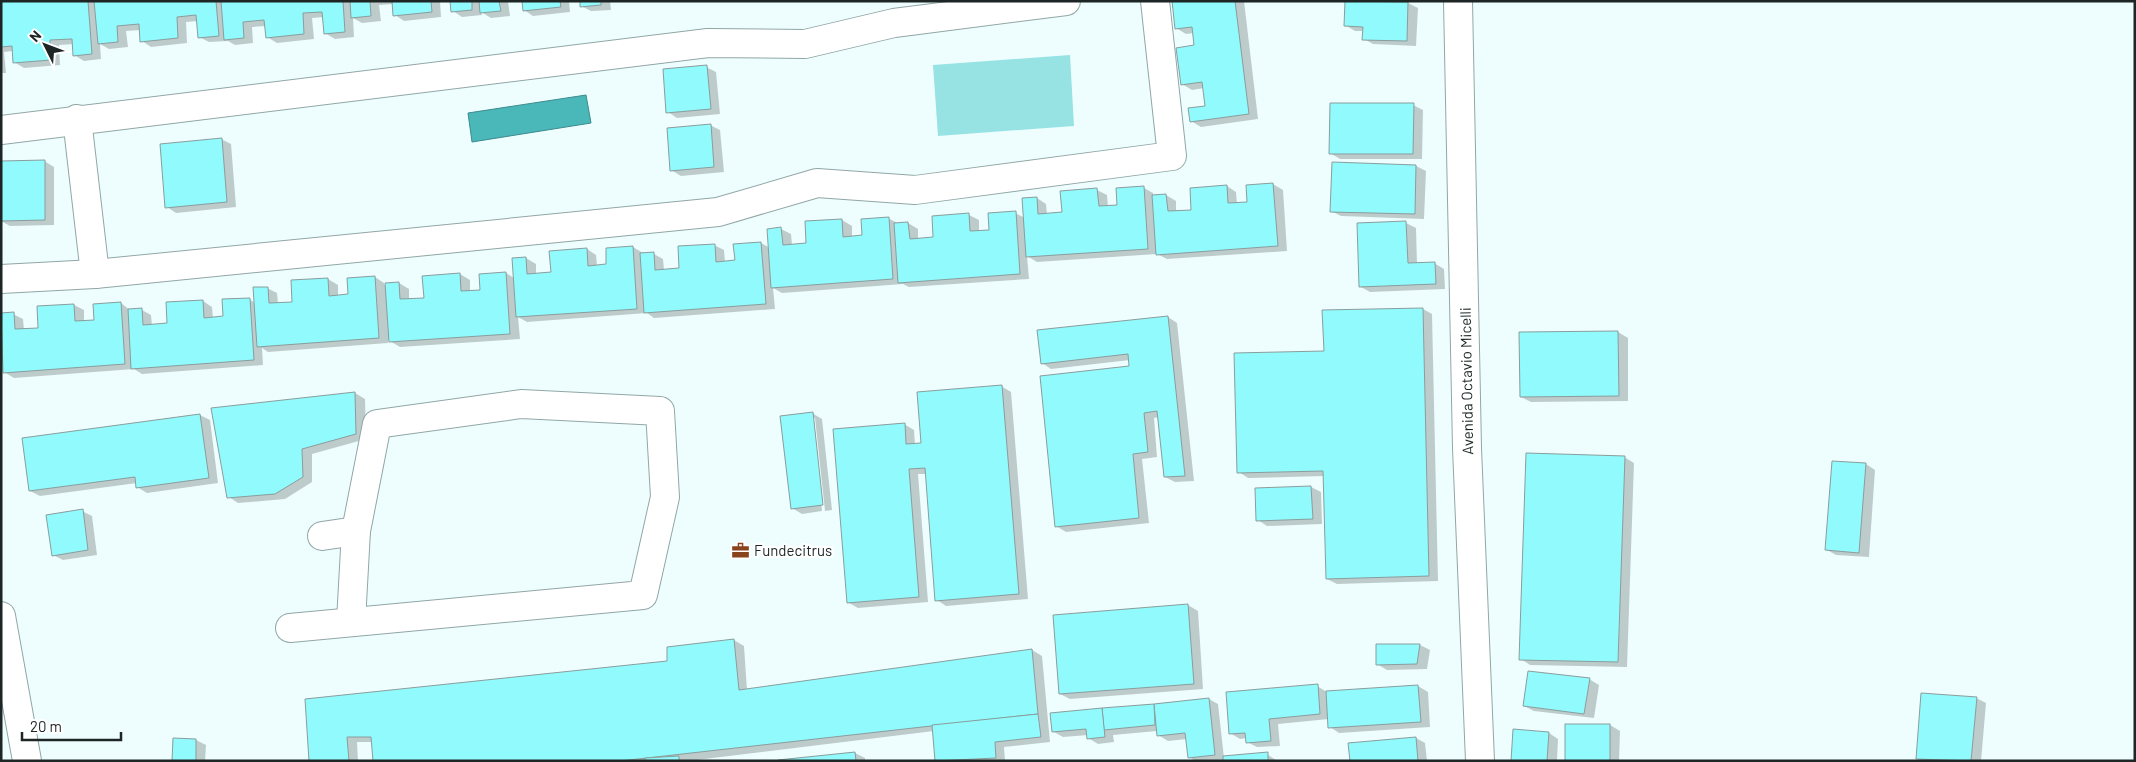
<svg xmlns="http://www.w3.org/2000/svg" width="2136" height="762" font-family="Barlow,sans-serif">
<rect width="100%" height="100%" fill="#eefefe"/>
<path fill="#97e3e4" d="M1070 55 1074 126 938 136 933 65Z"/>
<path fill="#4ab7b9" stroke="#3c8b8d" d="M586 95 591 123 472 142 468 113Z"/>
<g fill="#0003">
<path d="M1 1H440L441 17 404 21 395 15 394 4 379 5 381 21 362 23 353 18 354 37 335 39 325 33 324 17 312 18 314 39 277 43 267 37 266 26 252 27 253 43 235 45 228 41 209 42 199 37 198 21 186 22 187 43 151 47 142 41 141 30 126 31 128 47 109 49 100 44 101 59 84 61 74 55V44L59 45 60 65 24 68 14 62 13 51 4 52 6 73H1Z"/>
<path d="M452 1H508L510 16 491 18 481 12 482 15 462 17 453 11Z"/>
<path d="M523 1H569L570 12 533 16 524 10Z"/>
<path d="M581 1H610L611 10 591 11 581 6Z"/>
<path d="M1182 1H1244L1258 119 1201 127 1191 121 1207 107 1204 88 1192 90 1182 84 1195 46 1194 33 1186 34 1176 28Z"/>
<path d="M1346 1H1400L1408 3 1418 8 1416 46 1373 44 1364 39V31H1355L1345 25Z"/>
<path d="M706 67 716 72 720 114 677 118 668 112Z"/>
<path d="M1413 105 1423 110 1422 159H1340L1330 153Z"/>
<path d="M710 125 720 130 724 172 681 176 671 170Z"/>
<path d="M221 139 231 144 236 207 176 213 167 207Z"/>
<path d="M44 161 54 167V225L10 226 1 221V162Z"/>
<path d="M1416 166 1426 171 1424 219 1341 216 1331 211Z"/>
<path d="M1273 184 1283 190 1287 251 1167 259 1157 254 1037 262 1027 256 1029 279 909 287 903 284 782 293 773 288 775 309 654 318 647 313 527 322 518 317 520 339 400 347 388 340V343L268 352 262 348 263 365 142 374 134 369 14 378 4 372 1 314H13L23 319 24 330 39 329 74 305 84 310V322L95 321 121 303 130 310H142L151 315 152 326 168 325 203 301 212 307 213 318 224 317 249 299 255 303 267 288 277 293 278 304 293 303 292 281 328 279 338 285V296L350 295 375 277 384 283V285L399 283 409 289V300L426 299 460 274 470 280V292L481 291 506 273 514 278 526 258 536 264V274L553 273 587 249 596 255 597 266H608L633 247 643 253 654 254 663 259 664 270 680 269 714 245 724 250 725 262 736 261 761 243 770 248 781 229 791 234 792 245 807 244 806 223 842 220 852 226V237L864 236 888 218 899 224 908 223 918 229V239L935 238 969 215 979 220V231H990L1015 213 1025 218 1037 198 1046 204 1047 215 1063 214 1097 190 1107 195 1108 207 1119 206 1144 188 1153 193V196L1166 195 1176 201V212L1192 211 1227 186 1236 192 1237 204 1248 203 1247 186Z"/>
<path d="M1406 223 1416 228 1417 264 1434 263 1444 269 1445 289 1370 292 1361 287Z"/>
<path d="M1423 309 1432 314 1438 581 1337 584 1327 579 1325 476 1248 478 1239 472 1325 352Z"/>
<path d="M1168 317 1177 323 1194 481 1175 482 1165 477 1159 417 1154 418 1157 457 1142 459 1149 523 1066 532 1056 526 1131 367 1130 360 1051 369 1042 363Z"/>
<path d="M1618 332 1628 338V401L1531 402 1521 397 1520 333Z"/>
<path d="M1001 386 1011 392 1028 599 946 606 937 600 926 474H918L928 602 858 608 849 603 904 424 914 430 915 445 922 444Z"/>
<path d="M355 393 365 399 366 439 312 454V482L285 499 238 503 229 497Z"/>
<path d="M812 413 822 419 832 510 825 511 815 418H812L822 511 802 514 792 508Z"/>
<path d="M200 415 210 420 218 483 147 493 137 487V483L40 496 30 491Z"/>
<path d="M1624 457 1634 463 1627 667 1530 665 1521 659Z"/>
<path d="M1866 464 1875 470 1869 557 1836 555 1827 550Z"/>
<path d="M1311 487 1321 492 1322 524 1267 526 1258 520Z"/>
<path d="M82 511 92 516 97 555 63 560 53 555Z"/>
<path d="M1188 605 1198 611 1203 689 1070 699 1060 694Z"/>
<path d="M734 640 744 646 747 690 1032 650 1042 656 1050 742 1004 747 1005 761H937L934 731 688 761H374L373 742H357L358 761H311L306 700 669 662Z"/>
<path d="M1377 645H1420L1430 650 1427 669 1387 670 1377 664Z"/>
<path d="M1589 679 1599 685 1594 718 1534 711 1524 706Z"/>
<path d="M1317 686 1327 692 1418 686 1428 692 1430 727 1339 733 1330 727 1329 719 1278 724 1280 746 1257 747 1247 742V738L1240 739 1230 733Z"/>
<path d="M1976 698 1986 703 1981 761H1921L1918 759Z"/>
<path d="M1209 699 1218 704 1224 758 1267 754 1277 761H1195L1189 757 1187 739 1168 741 1158 735 1157 731 1113 735 1114 742 1098 744 1088 738V735L1063 737 1054 732 1052 714Z"/>
<path d="M1610 725 1620 731 1619 761H1566Z"/>
<path d="M1549 733 1558 739 1557 761H1512Z"/>
<path d="M1416 738 1425 743 1427 761H1351Z"/>
<path d="M174 740H196L206 745 205 761H173Z"/>
<path d="M855 753 865 758V761H780Z"/>
</g>
<g fill="#90fafc" stroke="#8a9d9d">
<path d="M1 1H88L92 54 73 56 72 39 50 40 51 60 13 63 12 46 1 47Z"/>
<path d="M94 1H216L219 36 198 38 196 15 177 17 178 38 140 42 139 24 117 26 118 42 98 44Z"/>
<path d="M221 1H343L345 32 324 34 322 12 303 13 304 34 266 38 264 20 243 22 244 38 224 40Z"/>
<path d="M350 1H370L371 16 351 18Z"/>
<path d="M392 1H431L432 12 393 16Z"/>
<path d="M450 1H472V10L451 12Z"/>
<path d="M479 1H499L501 11 480 13Z"/>
<path d="M522 1H560L561 7 523 11Z"/>
<path d="M580 1H601V5L580 7Z"/>
<path d="M1172 1H1235L1249 114 1190 122 1188 108 1205 106 1202 82 1181 85 1176 48 1194 45 1192 27 1175 29Z"/>
<path d="M1345 1 1408 2 1407 41 1362 40 1363 27 1344 26Z"/>
<path d="M707 65 711 109 666 113 663 69Z"/>
<path d="M1330 103H1414L1413 154H1329Z"/>
<path d="M711 124 714 167 670 171 667 128Z"/>
<path d="M222 138 227 202 165 208 160 144Z"/>
<path d="M45 160V220L1 221V161Z"/>
<path d="M1332 162 1416 165 1415 214 1330 212Z"/>
<path d="M1273 183 1278 246 1156 255 1152 195 1166 194 1168 211 1191 210 1190 188 1227 185 1228 203 1247 202 1246 185Z"/>
<path d="M1144 186 1148 249 1026 257 1022 198 1037 197 1038 214 1062 212 1060 191 1097 188 1099 206 1117 205 1116 188Z"/>
<path d="M1016 211 1020 274 898 283 894 223 908 222 910 239 933 237 932 216 969 213 970 231 989 230 988 213Z"/>
<path d="M889 217 893 279 771 288 767 229 781 227 783 245 806 243 805 221 842 219 843 237 862 235 861 219Z"/>
<path d="M1406 221 1408 263 1435 262 1436 284 1359 287 1357 223Z"/>
<path d="M761 242 766 304 644 313 640 253 654 252 655 270 679 268 678 246 715 244 716 262 735 260 733 244Z"/>
<path d="M633 246 637 309 516 317 512 258 526 257 527 274 551 272 549 251 587 248 588 266 606 264V248Z"/>
<path d="M506 272 510 334 389 342 385 283 399 282 400 299 424 298 422 276 460 273 461 291 480 290 479 274Z"/>
<path d="M375 276 379 338 257 347 253 287H268L269 303 292 302 291 280 328 278 329 296 348 294 347 278Z"/>
<path d="M250 298 254 360 131 369 128 309 142 308 143 325 167 323 166 302 203 300 204 318 223 316 222 299Z"/>
<path d="M121 302 125 364 3 373 1 313 14 312 15 329 38 328 37 306 74 304 75 321 94 320 93 304Z"/>
<path d="M1423 308 1429 576 1326 579 1323 471 1237 473 1234 353 1324 351 1322 310Z"/>
<path d="M1168 316 1185 476 1164 477 1157 411 1144 413 1148 452 1133 454 1139 518 1055 527 1040 376 1129 366 1128 354 1041 364 1037 330Z"/>
<path d="M1618 331 1619 396 1520 397 1519 332Z"/>
<path d="M1002 385 1019 594 935 601 925 468 909 469 919 597 847 603 833 429 905 423 906 444 921 443 917 392Z"/>
<path d="M355 392 356 434 302 449 303 477 275 494 227 498 211 408Z"/>
<path d="M813 412 823 505 791 509 780 416Z"/>
<path d="M200 414 209 478 136 488 135 477 29 491 22 438Z"/>
<path d="M1526 453 1625 456 1618 662 1519 660Z"/>
<path d="M1832 461 1866 463 1859 553 1825 550Z"/>
<path d="M1311 486 1313 519 1256 521 1255 488Z"/>
<path d="M83 509 88 550 52 556 46 515Z"/>
<path d="M1188 604 1194 684 1059 694 1053 615Z"/>
<path d="M734 639 739 690 1032 649 1038 714 620 761H373L371 737H347L349 761H309L305 699 667 661V647Z"/>
<path d="M1376 644H1420L1417 664 1376 665Z"/>
<path d="M1528 671 1590 678 1584 714 1523 706Z"/>
<path d="M1318 684 1320 714 1269 719 1271 741 1246 743 1245 733 1229 734 1226 692Z"/>
<path d="M1418 685 1421 722 1328 728 1326 691Z"/>
<path d="M1921 693 1977 697 1971 761 1916 759Z"/>
<path d="M1209 698 1215 755 1188 758 1185 733 1157 736 1154 704Z"/>
<path d="M1154 704 1155 725 1104 730 1102 708Z"/>
<path d="M1102 708 1105 737 1087 739 1086 729 1052 732 1050 713Z"/>
<path d="M1038 714 1041 737 995 742 996 758 935 761 932 725Z"/>
<rect x="1565" y="724" width="45" height="37"/>
<path d="M1513 729 1549 732 1547 761H1511Z"/>
<path d="M1416 737 1418 761H1350L1348 743Z"/>
<path d="M173 738 196 739V761H172Z"/>
<path d="M855 752 856 761H778V760Z"/>
<path d="M1268 752V761H1223V756Z"/>
<path d="M679 756V761H645V758Z"/>
</g>
<g fill="none" stroke-linecap="round" stroke-linejoin="round">
<defs>
<g id="minor">
<path d="M1458 1 1467 448 1480 761"/>
<path d="M77 119 95 274"/>
<path d="M1 130 708 43 805 44 894 23 1066 1"/>
<path d="M1 279 95 274 718 212 817 183 915 190 1172 156 1155 1"/>
<path d="M322 536 356 531"/>
<path d="M1 616 27 761"/>
<path d="M290 628 643 595 665 497 660 411 521 404 377 424 356 531 351 621"/>
</g>
</defs>
<use href="#minor" stroke="#92a6a6" stroke-width="30"/>
<use href="#minor" stroke="#fff" stroke-width="28"/>
</g>
<defs>
<symbol id="office-bare" viewBox="-9 -9 18 18"><path d="M-6-3h4V-5.5h4V-3h4V5H-6ZM-1-4.5V-3h2v-1.5ZM-6 0V1H6V0Z" fill="#89431d" stroke="#fff" stroke-width="2.5" paint-order="stroke"/></symbol>
</defs>
<g fill-rule="evenodd">
<use href="#office-bare" x="728" y="538" width="25" height="25"/>
</g>
<g text-anchor="middle" dominant-baseline="central" stroke-width="4.5" stroke-linejoin="round" paint-order="stroke">
<g font-size="15" fill="#1d2525" stroke="#fff">
<text transform="translate(1466 381) rotate(-91)">Avenida Octavio Micelli</text>
</g>
<g font-size="15" fill="#1d2525" stroke="#fff" text-anchor="start">
<text x="754" y="550">Fundecitrus</text>
</g>
</g>
<rect width="2136" height="762" fill="none" stroke="#1d2525" stroke-width="5"/>
<g transform="translate(45 45) rotate(312)" stroke="#ffffff" stroke-width="4" paint-order="stroke">
<path d="M0-4L9 19L0 12L-9 19Z" fill="#1d2525"/>
<text y="-8" font-size="14" font-weight="bold" text-anchor="middle" fill="#1d2525">N</text>
</g>
<path d="M22 732v8h99v-8" fill="none" stroke="#1d2525" stroke-width="2.5"/>
<text x="30" y="732" font-size="15" fill="#1d2525" stroke="#ffffff" stroke-width="4" paint-order="stroke">20 m</text>
</svg>
